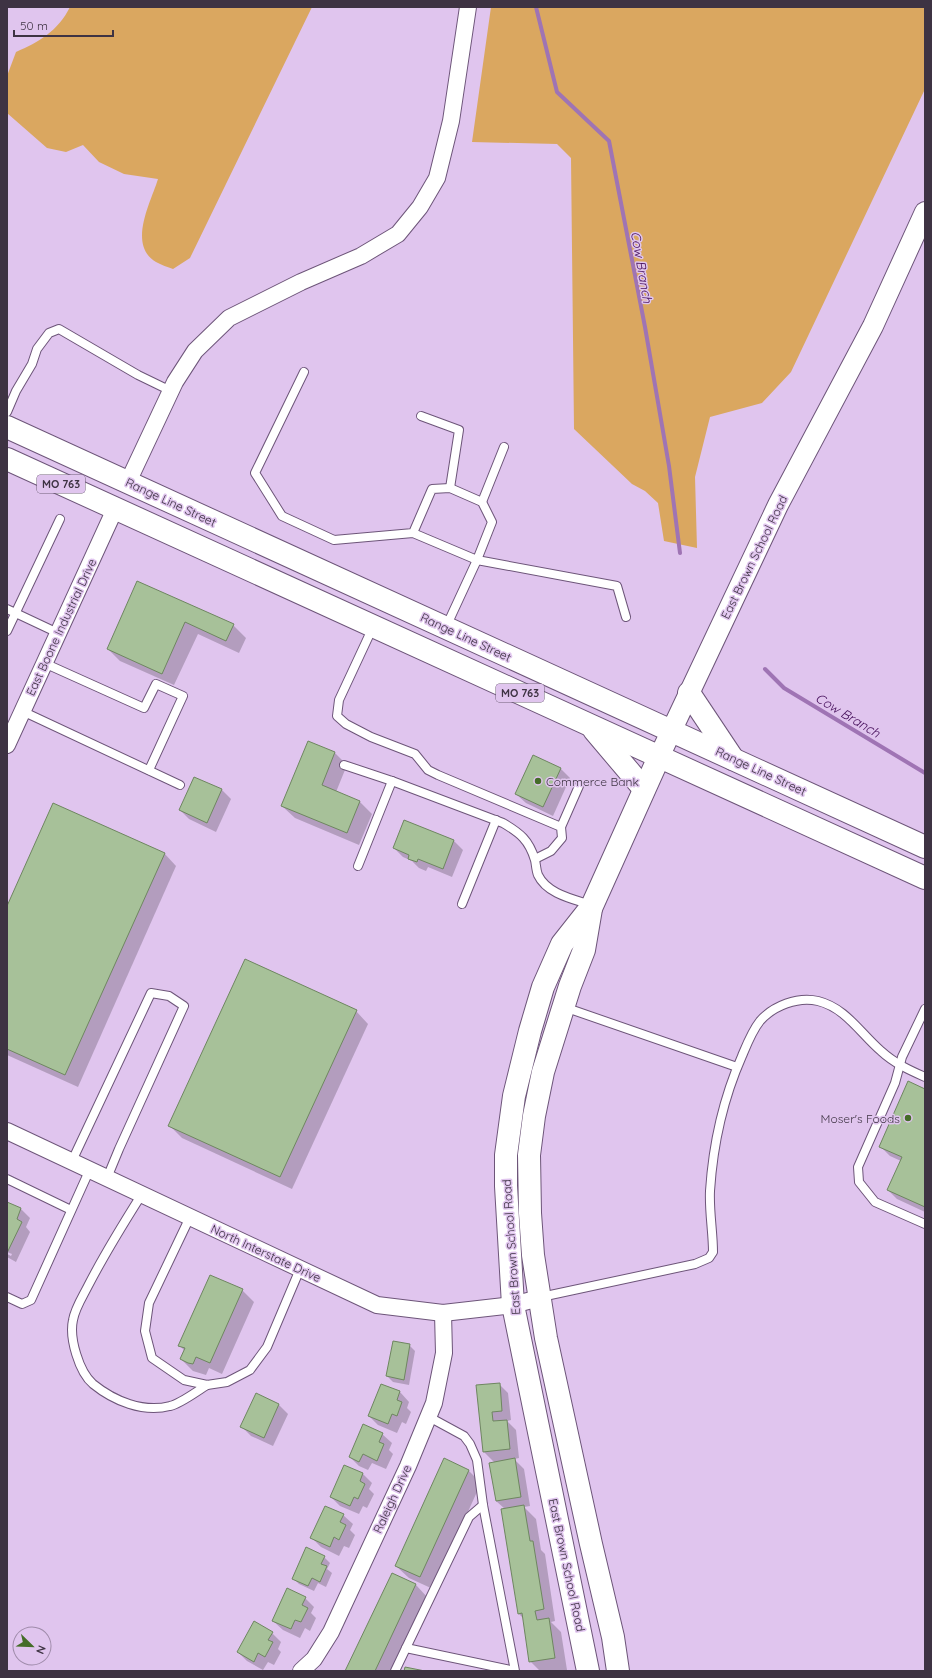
<svg xmlns="http://www.w3.org/2000/svg" width="932" height="1678" font-family="Quicksand,sans-serif">
<rect width="100%" height="100%" fill="#e0c5ee"/>
<g fill="#daa760">
<path d="M70 7H312L190 258 173 269C168 267 161 265 156 262 127 245 151 202 158 179L124 174 99 162 83 145 66 152 47 148 7 113V76L16 52C39 42 58 31 70 7Z"/>
<path d="M491 7H925V89L791 372 762 403 710 417 695 477 697 548 664 541 658 503 645 491 632 484 574 429 571 158 557 144 472 142Z"/>
</g>
<g fill="#0003">
<path d="M138 582 233 625 246 638 239 653 198 634 174 685 120 661 108 649Z"/>
<path d="M309 742 335 753 347 765 336 792 360 802 372 814 359 845 295 818 282 806Z"/>
<path d="M533 756 561 769 570 778 553 816 526 803 516 794Z"/>
<path d="M194 778 222 790 231 799 216 832 189 819 180 810Z"/>
<path d="M405 821 454 841 463 850 452 877 428 867 426 871 419 868 412 861 403 857 394 848Z"/>
<path d="M164 853 176 866 78 1087 7 1055V909Z"/>
<path d="M356 1011 368 1024 292 1189 182 1138 170 1126Z"/>
<path d="M925 1090V1212L897 1199 888 1190 901 1161 890 1156 880 1146Z"/>
<path d="M7 1203 21 1209 30 1218 26 1227 30 1232 16 1262 7 1257V1254L11 1256 12 1254 7 1252Z"/>
<path d="M242 1290 254 1302 222 1374 209 1368 206 1375 193 1371 181 1359 185 1351 179 1345Z"/>
<path d="M409 1345 415 1351 409 1385 393 1382 387 1376Z"/>
<path d="M499 1384 508 1393 511 1420 507 1421 516 1430 519 1458 514 1459 524 1469 530 1506 524 1507 536 1519 541 1550 545 1554 555 1621 551 1622 561 1632 567 1670 540 1671 530 1661 524 1619 519 1614 505 1509 496 1501 495 1463 484 1452 477 1386Z"/>
<path d="M381 1385 400 1392 409 1402 407 1408 411 1412 406 1424 402 1422 397 1433 378 1425 369 1416Z"/>
<path d="M278 1404 288 1414 273 1446 251 1436 242 1427Z"/>
<path d="M382 1434 392 1443 389 1450 393 1454 386 1469 372 1463 368 1470 359 1466 350 1457Z"/>
<path d="M345 1466 363 1474 372 1483 369 1489 374 1494 367 1508 363 1506 359 1514 340 1506 331 1497Z"/>
<path d="M468 1470 481 1483 433 1589 409 1578 396 1566Z"/>
<path d="M343 1515 353 1524 350 1530 355 1535 349 1548 344 1546 339 1556 321 1547 312 1538Z"/>
<path d="M324 1557 330 1563 327 1569 332 1573 326 1587 318 1583 314 1591 299 1584 293 1578Z"/>
<path d="M393 1574 416 1585 428 1598 393 1671H347Z"/>
<path d="M305 1598 314 1607 311 1613 316 1618 310 1631 305 1628 300 1638 283 1630 273 1621Z"/>
<path d="M272 1633 281 1642 278 1649 281 1652 274 1665 268 1662 263 1670 247 1661 238 1652Z"/>
</g>
<g fill="none" stroke-linecap="round" stroke-linejoin="round">
<g stroke="#9f74b4" stroke-width="4">
<path d="M536 7 557 92 609 141 645 327 669 466 680 553"/>
<path d="M765 669 784 688 925 773"/>
</g>
</g>
<g fill="#a7c199" stroke="#6e8660">
<path d="M137 581 234 624 226 641 185 622 162 674 107 649Z"/>
<path d="M308 741 335 752 322 785 360 801 347 833 281 806Z"/>
<path d="M533 755 561 768 543 807 515 794Z"/>
<path d="M194 777 222 789 207 823 179 810Z"/>
<path d="M53 803 165 853 65 1075 7 1049V906Z"/>
<path d="M404 820 454 840 443 869 418 859 417 862 408 859 409 855 393 848Z"/>
<path d="M245 959 357 1010 280 1177 168 1126Z"/>
<path d="M908 1081 925 1089V1207L887 1190 902 1157 879 1147Z"/>
<path d="M7 1202 21 1208 17 1219 22 1222 7 1253Z"/>
<path d="M210 1275 243 1289 210 1363 196 1357 193 1364 188 1363 180 1359 185 1348 178 1346Z"/>
<path d="M393 1341 410 1344 404 1380 386 1376Z"/>
<path d="M500 1383 502 1411 492 1412 493 1421 507 1420 510 1449 483 1452 476 1385Z"/>
<path d="M381 1384 400 1391 397 1400 402 1402 397 1416 392 1414 388 1424 368 1416Z"/>
<path d="M256 1393 279 1404 264 1438 240 1427Z"/>
<path d="M363 1424 383 1433 379 1442 384 1444 377 1461 363 1454 359 1462 349 1457Z"/>
<path d="M444 1458 469 1470 420 1577 395 1566Z"/>
<path d="M515 1458 521 1497 496 1501 489 1463Z"/>
<path d="M344 1465 363 1473 360 1481 365 1484 358 1499 354 1497 350 1506 330 1497Z"/>
<path d="M524 1505 530 1541H533L544 1609 535 1611 537 1620 549 1618 555 1658 529 1662 522 1613 518 1614 501 1509Z"/>
<path d="M325 1506 344 1514 340 1522 346 1525 339 1540 334 1537 330 1547 310 1538Z"/>
<path d="M306 1547 325 1556 321 1564 327 1566 320 1582 312 1578 308 1586 292 1579Z"/>
<path d="M392 1573 416 1584 375 1671H345Z"/>
<path d="M287 1588 306 1597 302 1605 308 1608 301 1622 295 1620 291 1629 272 1621Z"/>
<path d="M254 1621 273 1632 268 1640 273 1642 265 1657 258 1653 254 1662 237 1652Z"/>
<path d="M405 1667 425 1671H404Z"/>
</g>
<g fill="none" stroke-linecap="round" stroke-linejoin="round">
<defs>
<g id="service">
<path d="M304 372 255 473 282 516 334 540 413 533 477 560 492 522 482 502 450 488 432 489 413 533"/>
<path d="M7 412 16 391 32 364 37 349 49 333 59 329 138 375 171 391"/>
<path d="M421 416 459 430 450 488"/>
<path d="M482 502 504 447"/>
<path d="M7 609 58 633"/>
<path d="M373 627 339 700 337 716 346 724 371 737 415 754 428 770 438 775 561 827 562 838 551 851 535 859"/>
<path d="M446 627 477 560 617 586 626 617"/>
<path d="M7 631 60 519"/>
<path d="M44 663 144 708 156 684 183 696 149 770"/>
<path d="M22 711 180 785"/>
<path d="M344 765 392 781 503 823C520 833 529 840 535 860 536 864 536 870 538 875 547 894 573 899 591 905"/>
<path d="M561 827 579 786"/>
<path d="M358 866 392 781"/>
<path d="M462 904 496 820"/>
<path d="M564 1007 737 1067"/>
<path d="M925 1009 902 1057 895 1083 858 1167 859 1182 875 1202 925 1224"/>
<path d="M72 1161 151 993 169 996 184 1006 119 1149 107 1178"/>
<path d="M7 1179 71 1210"/>
<path d="M142 1194C123 1224 104 1255 88 1286 83 1296 75 1308 73 1320 69 1338 79 1372 93 1384 114 1401 143 1413 170 1406 180 1404 197 1391 207 1385"/>
<path d="M190 1217 149 1303 145 1331 152 1358 184 1380 207 1385 227 1382 250 1370 267 1347 300 1269"/>
<path d="M7 1297 22 1304 31 1300 90 1169"/>
<path d="M541 1297 695 1264 709 1258 713 1252C713 1232 709 1211 710 1191 713 1145 723 1099 742 1056 747 1044 752 1031 760 1021 773 1006 798 996 818 1001 846 1008 860 1033 881 1051 894 1063 909 1070 925 1077"/>
<path d="M406 1648 469 1517 483 1505"/>
<path d="M395 1671 406 1648 515 1671 483 1505 477 1460 470 1444 464 1436 429 1417"/>
</g>
<g id="minor">
<path d="M128 482 175 382 195 351 229 318 301 282 361 256 398 234 420 207 437 178 451 121 468 7"/>
<path d="M7 745 115 509"/>
<path d="M7 1131 377 1305 443 1313 513 1305 539 1298"/>
<path d="M301 1671 314 1659 331 1632 408 1466 434 1403 444 1353 443 1313"/>
</g>
<path id="tertiary" d="M659 757 778 505 873 326 925 212"/>
<g id="secondary">
<path d="M591 909 584 950 570 986 543 1072 534 1116 529 1155 530 1213 533 1255 546 1338 591 1544 613 1637 618 1671"/>
<path d="M588 1671 513 1305 506 1186V1155L514 1096 530 1031 543 987 562 944 592 906 659 757"/>
</g>
<g id="primary">
<path d="M7 427 925 847"/>
<path d="M7 459 925 878"/>
<path d="M689 693 733 759"/>
<path d="M594 730 644 789"/>
</g>
</defs>
<use href="#service" stroke="#6d5579" stroke-width="10"/>
<use href="#minor" stroke="#6d5579" stroke-width="18"/>
<use href="#tertiary" stroke="#6d5579" stroke-width="22"/>
<use href="#secondary" stroke="#6d5579" stroke-width="24"/>
<use href="#primary" stroke="#6d5579" stroke-width="24"/>
<use href="#service" stroke="#fff" stroke-width="8"/>
<use href="#minor" stroke="#fff" stroke-width="16"/>
<use href="#tertiary" stroke="#fff" stroke-width="20"/>
<use href="#secondary" stroke="#fff" stroke-width="22"/>
<use href="#primary" stroke="#fff" stroke-width="22"/>
</g>
<g fill="#446c28" stroke="#e0c5ee" stroke-width="1.5">
<circle cx="538" cy="781" r="4"/>
<circle cx="908" cy="1118" r="4"/>
</g>
<g text-anchor="middle" dominant-baseline="central" stroke-width="3" stroke-linejoin="round" paint-order="stroke">
<g fill="#e0c5ee" stroke="#6f5f76" stroke-width="1">
<rect x="37" y="475" width="48" height="18" rx="3"/>
<rect x="496" y="684" width="48" height="18" rx="3"/>
</g>
<g font-size="11" font-weight="bold" fill="#3e3343">
<text x="61" y="484">MO 763</text>
<text x="520" y="693">MO 763</text>
</g>
<g font-size="12" fill="#3e3343" stroke="#e0c5ee">
<text transform="translate(171 502) rotate(25)">Range Line Street</text>
<text transform="translate(754 557) rotate(-64)">East Brown School Road</text>
<text transform="translate(61 627) rotate(-65)">East Boone Industrial Drive</text>
<text transform="translate(466 637) rotate(25)">Range Line Street</text>
<text transform="translate(761 771) rotate(25)">Range Line Street</text>
<text transform="translate(511 1247) rotate(-94)">East Brown School Road</text>
<text transform="translate(266 1253) rotate(25)">North Interstate Drive</text>
<text transform="translate(392 1499) rotate(-65)">Raleigh Drive</text>
<text transform="translate(567 1565) rotate(78)">East Brown School Road</text>
</g>
<g font-size="12" fill="#3e3343" stroke="#e0c5ee" text-anchor="start">
<text x="546" y="781">Commerce Bank</text>
<text x="900" y="1118" text-anchor="end">Moser's Foods</text>
</g>
<g font-size="13" font-style="italic" fill="#450e5a" stroke="#e0c5ee">
<text transform="translate(642 267) rotate(80)">Cow Branch</text>
<text transform="translate(848 715) rotate(31)">Cow Branch</text>
</g>
</g>
<rect width="932" height="1678" fill="none" stroke="#3e3343" stroke-width="16"/>
<g transform="translate(32 1646) rotate(113)"><circle r="19" fill="#e0c5ee" stroke="#9f8baa"/>
<path d="M0-3L7 15L0 10L-7 15Z" fill="#446c28"/>
<text y="-6" font-size="11" font-weight="bold" text-anchor="middle" fill="#3e3343">N</text>
</g>
<path d="M14 30v6h99v-6" fill="none" stroke="#3e3343" stroke-width="2"/>
<text x="20" y="30" font-size="12" fill="#3e3343" stroke="#e0c5ee" stroke-width="3" paint-order="stroke">50 m</text>
</svg>
